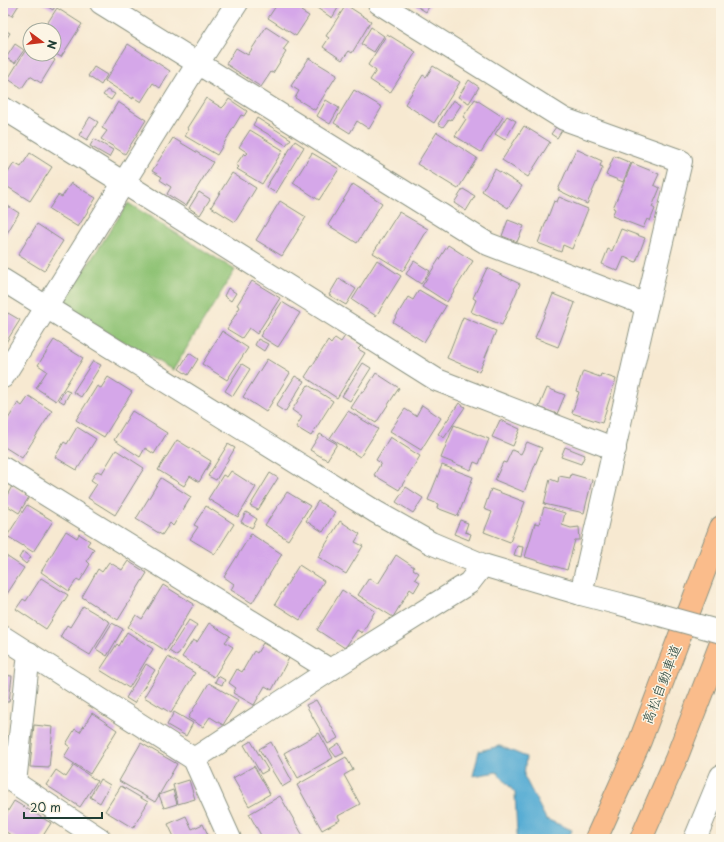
<svg xmlns="http://www.w3.org/2000/svg" width="724" height="842" font-family="'Playpen Sans','Klee One',sans-serif">
<rect width="100%" height="100%" fill="#fcf5e5"/>
<filter id="ink" filterUnits="userSpaceOnUse"><feTurbulence type="fractalNoise" baseFrequency=".025" numOctaves="2"/><feDisplacementMap in="SourceGraphic" scale="8" xChannelSelector="R" yChannelSelector="G"/><feConvolveMatrix kernelMatrix="1 2 1 2 8 2 1 2 1" color-interpolation-filters="sRGB"/></filter>
<filter id="wash" filterUnits="userSpaceOnUse"><feTurbulence type="fractalNoise" baseFrequency=".012" numOctaves="4" result="noise"/><feDisplacementMap in="SourceGraphic" scale="16" xChannelSelector="R" yChannelSelector="G"/><feGaussianBlur stdDeviation="0.9" result="paint"/><feColorMatrix in="noise" values="0 0 0 0 0 0 0 0 0 0 0 0 0 0 0 0 0 1.4 0 .05"/><feComposite in="paint" operator="in"/></filter>
<g filter="url(#wash)">
<rect width="100%" height="100%" fill="#f7e9d1"/>
<path fill="#8fc375" stroke="#578054" d="M128 203 235 270 173 370 61 306Z"/>
<path fill="#58add4" stroke="#3c7584" d="M500 746 526 757 524 776 546 819 572 830 568 839H516L517 834 515 793 497 772 473 776 479 751Z"/>
<g id="blocks">
<g fill="#d5a7e9">
<path d="M3 3H20L12 16 3 10Z"/>
<path d="M42 3H57L53 10Z"/>
<path d="M278 3H306L301 11 309 16 296 36 268 18Z"/>
<path d="M320 3H341L332 18 317 8Z"/>
<path d="M412 3H431L426 12Z"/>
<path d="M346 5 371 21 352 53 349 51 342 60 323 47 329 38 326 36Z"/>
<path d="M57 8 82 24 61 57 54 53V30H43Z"/>
<path d="M266 27 289 42 283 50 286 52 273 73 271 72 261 87 226 64 236 48 248 55Z"/>
<path d="M371 27 384 36 374 52 361 44Z"/>
<path d="M3 29 10 33 3 44Z"/>
<path d="M387 34 416 52 390 93 370 80 376 71 368 65Z"/>
<path d="M30 43V54H46L55 60 41 83 30 76 22 88 8 79Z"/>
<path d="M15 44 24 50 15 63 6 58Z"/>
<path d="M128 44 170 71 160 88 153 83 141 102 133 97V99L105 81Z"/>
<path d="M309 58 337 75 315 110 295 98 299 91 291 86Z"/>
<path d="M433 66 460 82 434 123 405 104 423 75 426 77Z"/>
<path d="M94 67 107 75 101 85 88 76Z"/>
<path d="M469 80 479 87 469 103 458 97Z"/>
<path d="M107 90 115 94 111 100 103 95Z"/>
<path d="M354 90 382 107 369 129 357 121 350 133 334 123Z"/>
<path d="M206 98 222 108 225 105 229 99 247 111 244 116 241 115 217 155 185 136 189 129 187 128Z"/>
<path d="M475 99 503 117 481 152 455 136 466 119 463 117Z"/>
<path d="M326 100 339 108 330 124 317 116Z"/>
<path d="M453 100 461 105 451 120 449 119 443 127 438 124Z"/>
<path d="M118 102 146 120 125 154 101 139 107 131 102 128Z"/>
<path d="M507 116 516 121 505 140 495 134Z"/>
<path d="M90 117 98 122 87 140 79 135Z"/>
<path d="M257 118 291 139 286 145 253 125Z"/>
<path d="M524 126 550 142 528 177 502 160Z"/>
<path d="M556 127 562 130 557 138 551 134Z"/>
<path d="M250 130 283 150 262 184 237 169 239 167 236 165 244 153 246 155 248 153 239 147Z"/>
<path d="M437 132 477 158 458 189 417 164Z"/>
<path d="M173 138 213 162 186 206 167 194 171 187 160 180 162 177 152 171Z"/>
<path d="M94 139 113 150 109 157 90 146Z"/>
<path d="M295 141 304 147 276 193 266 187Z"/>
<path d="M576 149 602 161 600 166 603 167 587 204 558 190Z"/>
<path d="M30 153 52 167 30 201 3 184V181L14 163 21 167Z"/>
<path d="M312 153 339 169 319 200 293 183Z"/>
<path d="M614 156 631 163 623 182 606 175Z"/>
<path d="M632 163 659 174 654 185 660 188 652 207 655 209 650 221 647 219 643 228 612 216 615 209 613 208Z"/>
<path d="M495 169 522 186 508 208 482 191Z"/>
<path d="M232 173 256 188 235 222 211 207Z"/>
<path d="M71 183 96 198 78 227 49 209 58 195 62 197Z"/>
<path d="M353 184 382 203 357 243 328 225Z"/>
<path d="M463 189 475 196 466 211 454 203Z"/>
<path d="M199 192 210 199 200 215 189 208Z"/>
<path d="M559 197 588 209 572 249 563 245 561 252 538 243 554 201 557 202Z"/>
<path d="M280 201 306 217 282 256 256 240Z"/>
<path d="M3 203 19 213 3 240Z"/>
<path d="M399 212 428 229 403 271 373 253Z"/>
<path d="M508 220 524 226 517 242 502 236Z"/>
<path d="M37 224 63 241 44 271 18 255Z"/>
<path d="M621 229 645 238 636 262 624 257 618 271 602 264 608 249 612 251Z"/>
<path d="M448 245 473 261 447 302 422 286Z"/>
<path d="M377 260 401 276 376 316 352 300Z"/>
<path d="M414 261 430 271 421 284 406 274Z"/>
<path d="M487 268 520 284 502 325 471 312 476 300 473 298Z"/>
<path d="M339 278 356 289 346 305 329 295Z"/>
<path d="M252 281 280 298 257 334 249 328 242 338 227 329 240 307 237 305Z"/>
<path d="M228 288 236 293 231 301 224 296Z"/>
<path d="M419 290 446 306 424 342 393 322 408 297 413 300Z"/>
<path d="M553 294 575 303 558 347 535 338Z"/>
<path d="M282 302 300 313 278 347 260 336Z"/>
<path d="M8 313 20 320 3 347V319H4Z"/>
<path d="M463 317 496 331 479 372 447 358Z"/>
<path d="M222 331 248 348 227 380 202 364Z"/>
<path d="M345 336 361 346 358 349 365 353 337 398 305 377 328 341 331 344 335 338 341 342Z"/>
<path d="M258 339 268 344 264 351 255 345Z"/>
<path d="M54 340 83 358 56 401 36 388 47 371 38 365Z"/>
<path d="M189 353 198 359 188 375 179 369Z"/>
<path d="M267 359 290 373 266 412 243 397Z"/>
<path d="M93 361 101 365 81 397 73 392Z"/>
<path d="M363 363 371 368 350 401 342 396Z"/>
<path d="M242 364 250 369 233 396 225 391Z"/>
<path d="M583 371 600 377 601 374 616 379 602 423 572 413 579 392 576 391Z"/>
<path d="M376 373 399 388 376 423 351 408 362 391 364 392Z"/>
<path d="M295 376 304 381 285 412 276 406Z"/>
<path d="M108 377 132 392 104 437 76 420 97 386 101 388Z"/>
<path d="M308 385 333 401 311 436 296 427 302 417 292 410Z"/>
<path d="M547 388 565 395 557 414 539 407Z"/>
<path d="M65 390 70 392 64 403 59 400Z"/>
<path d="M29 396 52 411 22 458 3 446V427L18 403 22 406Z"/>
<path d="M459 403 465 407 444 438 438 434Z"/>
<path d="M422 405 441 418 421 450 390 431 405 409 416 416Z"/>
<path d="M132 411 167 433 154 454 145 448 140 457 114 440Z"/>
<path d="M348 411 378 429 360 457 330 438Z"/>
<path d="M500 420 520 429 513 446 492 437Z"/>
<path d="M454 425 489 439 479 464 474 462 471 470 441 458Z"/>
<path d="M77 427 96 439 77 470 55 457 64 442 67 444Z"/>
<path d="M320 434 337 444 327 460 310 450Z"/>
<path d="M390 437 420 456 399 490 374 475 381 463 376 460Z"/>
<path d="M177 440 211 461 199 482 190 476 184 486 158 470Z"/>
<path d="M527 442 542 448 524 492 495 480 503 462 506 463 512 450 521 454Z"/>
<path d="M228 444 235 448 216 480 208 476Z"/>
<path d="M565 447 585 455 581 464 561 457Z"/>
<path d="M116 450 144 468 115 515 88 498 97 484 91 480 97 471 102 473Z"/>
<path d="M442 465 473 477 458 516 437 508 438 504 428 500Z"/>
<path d="M231 471 256 487 238 517 208 499 223 475 227 477Z"/>
<path d="M270 473 278 478 258 510 250 506Z"/>
<path d="M571 474 592 480 584 513 544 504 550 479 558 482 559 476 570 478Z"/>
<path d="M161 478 191 497 173 526 170 523 162 535 136 519Z"/>
<path d="M12 486 29 497 19 513 3 503Z"/>
<path d="M406 487 423 498 413 513 396 502Z"/>
<path d="M491 489 525 502 510 542 484 532 492 512 484 509Z"/>
<path d="M287 492 310 506 288 540 265 525Z"/>
<path d="M318 501 335 512 323 532 306 521Z"/>
<path d="M27 505 53 521 33 552 7 536Z"/>
<path d="M206 506 234 524 215 554 190 539 198 527 194 525Z"/>
<path d="M544 507 565 513 562 525 571 528 579 527 580 540H575L567 570 525 557 535 523 539 524Z"/>
<path d="M246 512 257 519 252 528 241 522Z"/>
<path d="M460 520 468 523 465 532 471 534 469 540 454 534Z"/>
<path d="M340 521 360 534 355 542 363 546 346 574 318 557Z"/>
<path d="M66 531 77 538 79 534 90 541 87 545 94 549 87 561 90 564 80 581 77 579 69 591 41 572Z"/>
<path d="M251 534 282 554 252 603 231 590 234 584 224 577Z"/>
<path d="M517 546 523 547 521 557 514 555Z"/>
<path d="M23 551 31 557 26 564 19 558Z"/>
<path d="M3 554 24 568 3 600Z"/>
<path d="M396 555 414 567 413 569 419 573 415 579 420 582 414 592 410 589 393 617 358 595 369 578 378 584Z"/>
<path d="M128 561 147 573 118 620 82 597 98 569 102 572 109 562 122 570Z"/>
<path d="M299 565 324 581 300 620 275 604Z"/>
<path d="M41 578 68 595 46 629 16 609 23 599 26 601Z"/>
<path d="M163 585 194 604 166 651 128 627 136 615 142 619Z"/>
<path d="M342 590 375 611 362 633 357 630 345 648 317 630Z"/>
<path d="M83 606 110 622 90 655 60 637 67 625 70 627Z"/>
<path d="M189 620 197 625 177 656 169 651Z"/>
<path d="M112 623 123 629 107 656 96 649Z"/>
<path d="M209 623 230 636 225 642 233 647 214 677 182 657 193 640 197 642Z"/>
<path d="M127 632 153 649 129 688 100 670 117 644 119 646Z"/>
<path d="M263 643 289 658 272 690 265 686 254 705 233 693 236 688 229 683 237 669 242 672 254 651 257 653Z"/>
<path d="M168 657 195 673 171 713 144 697Z"/>
<path d="M146 664 155 670 134 703 126 698Z"/>
<path d="M3 675 12 676 9 702H3Z"/>
<path d="M218 676 225 680 222 685 215 682Z"/>
<path d="M209 683 238 700 223 725 210 717 203 727 188 718Z"/>
<path d="M316 700 338 738 328 744 306 705Z"/>
<path d="M174 712 193 723 186 736 167 725Z"/>
<path d="M92 713 117 730 90 774 64 757 70 747 66 744 75 729 80 732Z"/>
<path d="M34 725 53 727 49 768 30 767Z"/>
<path d="M319 733 333 758 298 778 284 753Z"/>
<path d="M251 741 268 770 261 774 244 745Z"/>
<path d="M271 742 292 781 282 787 259 749Z"/>
<path d="M141 743 177 764 155 802 119 781Z"/>
<path d="M339 743 344 753 336 757 330 749Z"/>
<path d="M346 757 353 770 344 775 360 804 338 816 340 820 322 830 297 785Z"/>
<path d="M74 765 97 781 80 807 46 785 56 770 66 777Z"/>
<path d="M254 766 270 794 249 806 233 778Z"/>
<path d="M100 779 110 785 100 803 90 797Z"/>
<path d="M189 780 195 799 178 804 173 785Z"/>
<path d="M121 786 148 802 133 828 105 811Z"/>
<path d="M173 790 177 804 164 808 159 795Z"/>
<path d="M280 796 305 839H263L249 814Z"/>
<path d="M14 801 51 823 41 839H17L3 830V819Z"/>
<path d="M186 816 192 829 203 824 210 839H175L168 824Z"/>
</g>
</g>
</g>
<g filter="url(#ink)">
<use href="#blocks" fill-opacity="0" stroke="#8b9382" stroke-width="1"/>
<g fill="none" stroke-linecap="round" stroke-linejoin="round">
<defs>
<g id="minor">
<path d="M101 3 488 244 647 305"/>
<path d="M379 3 564 119 681 161 647 305 581 594"/>
<path d="M3 108 124 183 437 380 615 449"/>
<path d="M3 280 376 512 431 543 483 565 581 594 620 604"/>
<path d="M3 377 198 63 237 3"/>
<path d="M3 468 330 670"/>
<path d="M3 637 194 759 230 839"/>
<path d="M29 653 15 783 100 839"/>
<path d="M194 759 330 670 469 583 483 565"/>
<path d="M695 839 721 776"/>
</g>
<g id="highway">
<path d="M596 839 640 741 721 527"/>
<path d="M641 839 676 759 721 643"/>
</g>
</defs>
<use href="#minor" stroke="#8b9382" stroke-width="24"/>
<use href="#highway" stroke="#8b9382" stroke-width="24"/>
<use href="#minor" stroke="#fff" stroke-width="22"/>
<use href="#highway" stroke="#fabc8b" stroke-width="22"/>
<defs>
<path id="minor-bridge" d="M620 604 721 632"/>
</defs>
<use href="#minor-bridge" stroke="#8b9382" stroke-width="24" stroke-linecap="butt"/>
<use href="#minor-bridge" stroke="#fff" stroke-width="22"/>
</g>
</g>
<g text-anchor="middle" dominant-baseline="central" stroke-width="3" stroke-linejoin="round" paint-order="stroke">
<g font-size="14" fill="#1f3d34" stroke="#fcf5e5">
<text transform="translate(661 684) rotate(-69)">高松自動車道</text>
</g>
</g>
<rect width="724" height="842" fill="none" stroke="#fcf5e5" stroke-width="16"/>
<g transform="translate(42 42) rotate(105)"><circle r="19" fill="#fcf5e5" stroke="#a4ab9e"/>
<path d="M0-3L7 15L0 10L-7 15Z" fill="#c8321e"/>
<text y="-6" font-size="11" font-weight="bold" text-anchor="middle" fill="#1f3d34">N</text>
</g>
<path d="M24 812v6h78v-6" fill="none" stroke="#1f3d34" stroke-width="2"/>
<text x="30" y="812" font-size="12" fill="#1f3d34" stroke="#fcf5e5" stroke-width="3" paint-order="stroke">20 m</text>
</svg>
